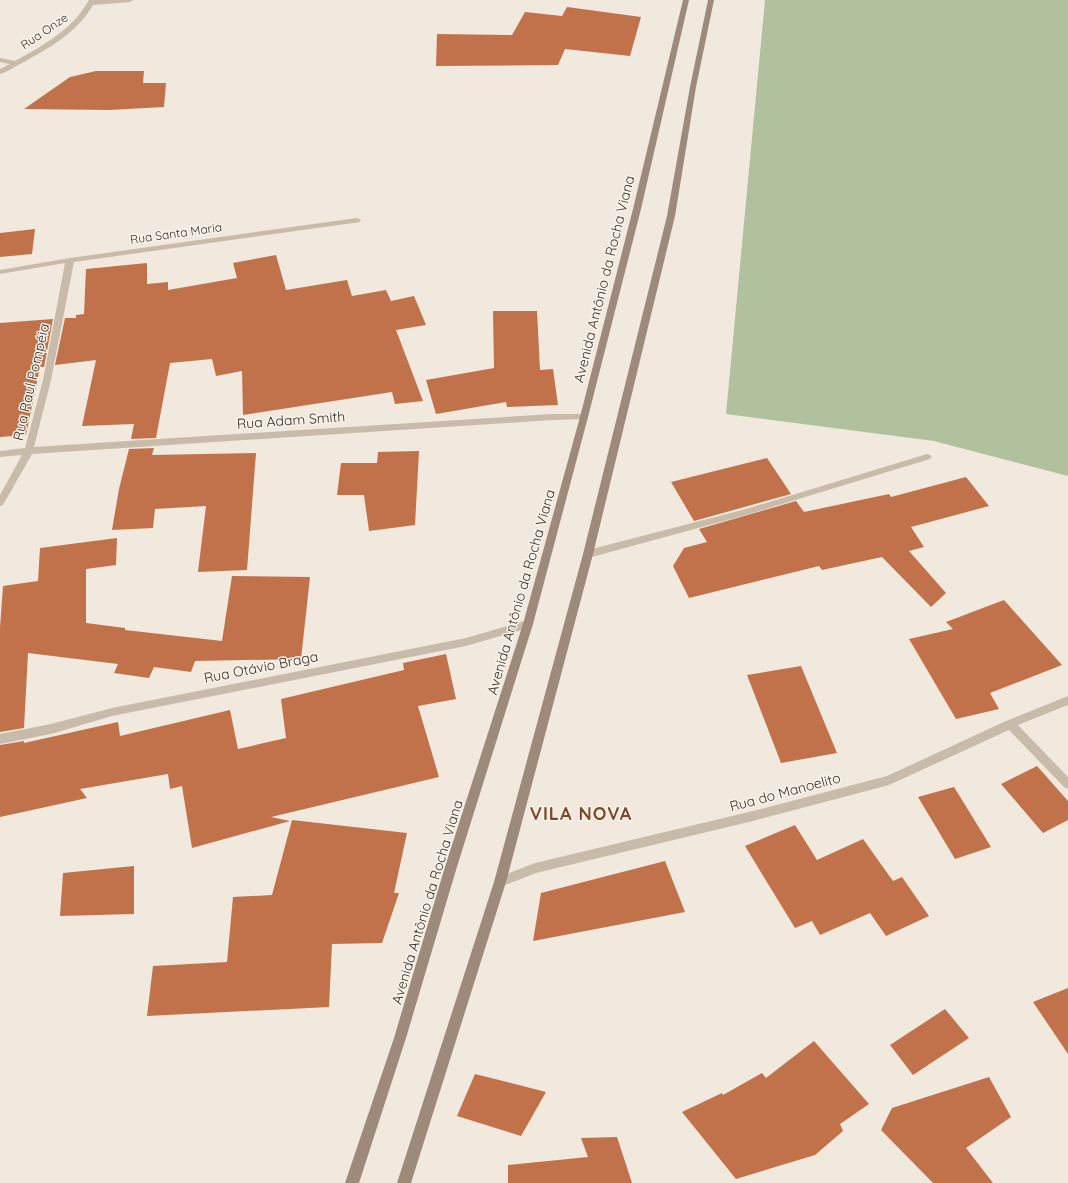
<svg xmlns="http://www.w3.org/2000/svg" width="1068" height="1183" font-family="Quicksand,sans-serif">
<rect width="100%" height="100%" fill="#f1e9dd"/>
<path fill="#b1c09d" d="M765 0H1068V476L934 441 726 414Z"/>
<g fill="#c1724b">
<path d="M567 7 641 17 630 56 565 49 558 65 436 66 437 34 512 35 525 12 562 16Z"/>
<path d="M96 71H144L143 83H166L164 107 109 110 24 109 70 77Z"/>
<path d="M35 229 32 254 0 257V233Z"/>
<path d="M276 255 286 290 347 280 352 296 386 290 391 301 414 296 426 325 396 330 423 401 395 404 392 392 243 415 242 371 216 376 212 359 170 363 156 438 131 439 134 424 82 426 96 360 55 365 65 318H76V315L84 314 86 269 147 263V284L168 282V290L237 278 233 263Z"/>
<path d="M493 311H537L540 370 553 369 558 405 507 407 506 402 436 414 426 380 494 368Z"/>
<path d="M53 319 44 367H40L26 435 0 437V323Z"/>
<path d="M154 448 152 455 256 453 247 570 198 572 206 506 155 509 153 528 112 530 119 489 129 449Z"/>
<path d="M419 451 415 525 369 531 364 495H337L341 463H377L378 452Z"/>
<path d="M767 458 791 494 694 521 671 482Z"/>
<path d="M966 477 989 506 911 527 924 547 909 551 946 593 931 607 882 557 822 570 819 566 689 598 673 566 684 548 707 542 699 529 796 501 804 512 889 494 891 497Z"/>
<path d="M117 538 116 565 86 569V623L125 628V630L222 641 232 576 310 577 301 659 195 661 191 672 154 667 149 678 114 673 118 664 28 653 24 728 0 732V628L3 586 38 581 40 548Z"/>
<path d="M1004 600 1062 665 990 693 999 709 956 719 909 639 953 629 946 622Z"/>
<path d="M446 654 456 699 418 706 439 777 271 817 290 821 192 848 182 786 170 789 168 774 80 789 87 798 0 817V745L24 741V743L118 722 120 736 230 710 238 749 286 738 281 699 404 670 403 663Z"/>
<path d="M801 666 837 753 781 763 747 675Z"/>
<path d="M1037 766 1068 801V820L1043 833 1001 784Z"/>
<path d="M954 787 991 847 955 859 918 797Z"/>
<path d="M292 820 407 833 394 893H399L382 943 332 944 329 1007 147 1016 153 966 227 962 233 897 272 895Z"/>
<path d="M795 825 817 860 863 839 893 881 902 877 929 916 886 936 870 913 820 935 812 921 795 928 745 846Z"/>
<path d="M665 861 685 912 533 941 541 893Z"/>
<path d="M134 866V914L60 916 63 873Z"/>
<path d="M1068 988V1054L1033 1002Z"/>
<path d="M945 1009 969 1038 913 1075 890 1045Z"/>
<path d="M814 1041 869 1104 840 1124 843 1131 815 1155 736 1179 682 1112 722 1093 723 1095 762 1073 766 1078Z"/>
<path d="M475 1074 546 1092 521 1136 457 1116Z"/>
<path d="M989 1077 1011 1117 966 1148 993 1183H933L881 1130 892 1108Z"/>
<path d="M617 1137 632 1183H508V1165L588 1157 581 1138Z"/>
</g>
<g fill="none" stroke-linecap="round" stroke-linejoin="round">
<g fill="#c9bba9" fill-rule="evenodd">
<path d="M89 0H133L130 2 93 5C77 33 49 48 22 63 15 66 8 72 0 74V69L10 64 0 62V58L15 61C44 45 72 30 89 0Z"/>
<path d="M357 218 361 220 360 222 74 262 51 380 34 447 552 414H584L588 417 587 419 552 420 32 454 3 505 0 506V495L22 455 0 457V451L25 448 43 380 65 263 0 274V270L70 258Z"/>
<path d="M927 454 930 455 932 457 930 459 746 515 588 558 585 557 583 554 585 551 588 550 746 509Z"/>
<path d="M528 620 532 621 533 624 532 627 466 646 112 716 51 734 0 744V734L51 724 112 708 466 638Z"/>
<path d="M1068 696V705L1018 725 1068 777V789L1064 787 1009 730 889 785 753 821 536 873 500 887 496 886 494 882 496 878 535 863 753 811 887 776 1006 721Z"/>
</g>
<g fill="#9d8a7a" fill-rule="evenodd">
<path d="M683 0H689L641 209 588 417 533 624 456 870 406 1038 359 1183H345L394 1038 444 870 523 624 580 417 633 209Z"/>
<path d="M708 0H714L696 87 675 216 593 554 506 882 411 1183H397L494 882 583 554 667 216 690 87Z"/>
</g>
</g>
<g text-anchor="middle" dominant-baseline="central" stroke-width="3" stroke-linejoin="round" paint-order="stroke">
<g font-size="12" fill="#362e29" stroke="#f9f3e9">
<text transform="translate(44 31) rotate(-34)">Rua Onze</text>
<text transform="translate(176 233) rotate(-8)">Rua Santa Maria</text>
</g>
<g font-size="14" fill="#362e29" stroke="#f9f3e9">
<text transform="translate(604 279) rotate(-76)">Avenida Antônio da Rocha Viana</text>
<text transform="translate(31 382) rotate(-77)">Rua Raul Pompéia</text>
<text transform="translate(291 420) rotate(-4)">Rua Adam Smith</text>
<text transform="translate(521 592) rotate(-74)">Avenida Antônio da Rocha Viana</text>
<text transform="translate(261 667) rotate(-11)">Rua Otávio Braga</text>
<text transform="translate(785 792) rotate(-15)">Rua do Manoelito</text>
<text transform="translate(427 902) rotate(-73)">Avenida Antônio da Rocha Viana</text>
</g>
<g font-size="18" font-weight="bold" letter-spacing="1" fill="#824425" stroke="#f9f3e9">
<text x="581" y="813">VILA NOVA</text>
</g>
</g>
</svg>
